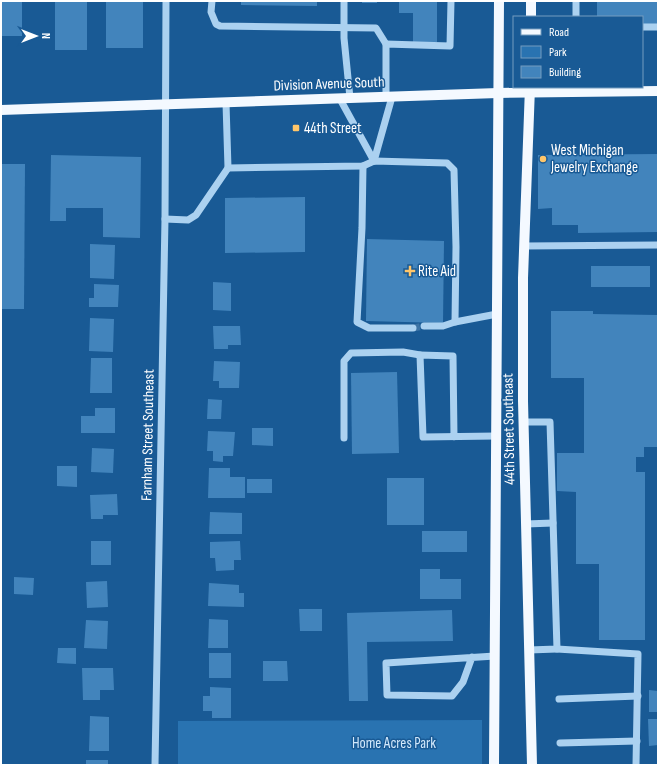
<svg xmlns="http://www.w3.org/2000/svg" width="659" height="766" font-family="'Sofia Sans Condensed',sans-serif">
<rect width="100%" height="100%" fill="#195a95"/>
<path fill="#2973b1" d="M482 720V765H178V721Z"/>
<g fill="#4284bc">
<rect x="1" y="1" width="21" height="35"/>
<rect x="55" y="1" width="32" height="49"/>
<rect x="106" y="1" width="37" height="47"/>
<path d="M241 1H317V6L241 5Z"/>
<rect x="362" y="1" width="15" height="2"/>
<path d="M399 1H437V42H413V13H399Z"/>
<path d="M597 1H658V24H642V17H597Z"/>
<path d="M658 154V232L578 233V225H552V208L538 209V155Z"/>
<path d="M51 155 141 157 140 238 103 237V208H66V221H50Z"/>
<path d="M1 164H25L24 309H1Z"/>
<path d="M305 197V252L225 253V198Z"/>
<path d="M367 239 444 241 443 323 366 321Z"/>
<path d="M90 244 115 245 114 279 90 278Z"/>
<rect x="591" y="266" width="59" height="21"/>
<path d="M213 282 231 283V311L213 310Z"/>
<path d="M94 284 119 285 118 307H89V298H94Z"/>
<path d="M551 311H593V314L658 315V447H644V457H636V472H645V640H599V564H576V492L557 491V453H584V378H551Z"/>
<path d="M90 318 114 319 113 352 89 351Z"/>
<path d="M213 326H240L241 345H228V349H214Z"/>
<path d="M91 358H112V393H90Z"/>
<path d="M214 361 240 362 239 388H219V381H213Z"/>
<path d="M397 372 399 453 352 454 351 373Z"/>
<path d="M208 399 222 400 221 419H207Z"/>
<path d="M95 408H115V433H81V416H95Z"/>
<path d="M252 428H273V446L252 445Z"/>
<path d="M208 431 235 432 233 456H223V462L213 461V451H207Z"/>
<path d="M92 448 114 449 113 473 91 472Z"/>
<path d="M57 466H77V487L57 486Z"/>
<path d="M209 468H230V477H245V498H208Z"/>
<rect x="387" y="478" width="37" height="47"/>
<rect x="247" y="479" width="25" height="14"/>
<path d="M117 494 118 515H103V519H91L90 495Z"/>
<path d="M210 512 242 513V534H209Z"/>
<rect x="422" y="531" width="45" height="21"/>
<rect x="91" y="541" width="20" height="24"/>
<path d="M240 541 241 560H234V570L216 571 215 558H210V542Z"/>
<path d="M420 569H440V579H461V599H420Z"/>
<path d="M14 577 34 578 33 595 14 594Z"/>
<path d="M107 581 108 607 87 608 86 582Z"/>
<path d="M209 583 239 585V593H244V607L208 606Z"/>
<path d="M299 609H322V631H300Z"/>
<path d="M452 610 453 641 367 642 368 701H349L347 613Z"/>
<path d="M209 619 228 620V648H208Z"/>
<path d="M86 620 108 621 107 649 84 648Z"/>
<path d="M58 648H76V664L57 663Z"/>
<rect x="209" y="653" width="22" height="25"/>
<path d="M263 661H287L288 681H263Z"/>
<path d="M82 668H113L114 690H100V700H83Z"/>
<path d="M210 687 231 688V718H212V711H203V696H210Z"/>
<path d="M649 690 658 691V712H649Z"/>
<path d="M90 716 109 717V751H89Z"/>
<path d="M648 719H658V745L649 746Z"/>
<rect x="86" y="760" width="22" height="5"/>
</g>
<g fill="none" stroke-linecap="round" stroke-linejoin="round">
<path stroke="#3c73a5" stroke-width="7" stroke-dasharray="7 3.5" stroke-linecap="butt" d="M413 328 424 326"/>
<g stroke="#abd1f0" stroke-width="7">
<path d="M212 1 211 12 216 24 220 26 376 28 386 44"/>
<path d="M344 1V38L350 98"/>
<path d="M576 17V1"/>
<path d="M642 27H658"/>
<path d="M386 97V44L450 46 451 1"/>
<path d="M340 99 374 161"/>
<path d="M374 161 392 97"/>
<path d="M363 166 362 228 357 322 369 328H413"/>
<path d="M228 168 363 166 374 161 447 163 454 170 456 247 455 322"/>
<path d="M165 219 188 220 196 215 228 168 226 103"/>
<path d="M524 246 658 245"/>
<path d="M424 326H443L455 322 497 314"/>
<path d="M524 422H550L557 649 529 650"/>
<path d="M454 437 453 356 420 355 423 437 496 436"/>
<path d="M344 438V361L351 353 403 352 420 355"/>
<path d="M526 524 553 523"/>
<path d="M557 649 638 654 636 765"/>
<path d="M472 657 463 682 452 696 387 695 386 663 495 656"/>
<path d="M559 699 638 696"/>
<path d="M560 743 637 741"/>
<path d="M155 765 165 219 166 1"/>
</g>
<g stroke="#f4f9ff" stroke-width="10">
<path d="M531 17V1"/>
<path d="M530 87 523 278V401L532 765"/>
<path d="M1 110 498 93 658 91"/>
<path d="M494 765 499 1"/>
</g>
</g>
<g fill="#ffc66a" stroke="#195a95" stroke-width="1.5">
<rect x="292" y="124" width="8" height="8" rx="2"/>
<circle cx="543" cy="159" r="4"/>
<path d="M408 265h4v4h4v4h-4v4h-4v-4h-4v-4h4z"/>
</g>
<g text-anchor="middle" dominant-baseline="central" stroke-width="3" stroke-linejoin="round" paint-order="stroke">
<g font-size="15" fill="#fff" stroke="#195a95">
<text transform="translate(329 84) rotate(-2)">Division Avenue South</text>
<text transform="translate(509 429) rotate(-91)">44th Street Southeast</text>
<text transform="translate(148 435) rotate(-89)">Farnham Street Southeast</text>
</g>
<g font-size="15" fill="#fff" stroke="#195a95" text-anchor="start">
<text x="304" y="128">44th Street</text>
<text x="551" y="150">West Michigan<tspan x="551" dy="17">Jewelry Exchange</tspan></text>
<text x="418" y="271">Rite Aid</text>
</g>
<g font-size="15" fill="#d2e8fb" stroke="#195a95">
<text x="394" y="743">Home Acres Park</text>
</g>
</g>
<rect width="659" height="766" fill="none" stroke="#ffffff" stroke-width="4"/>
<rect x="513" y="16" width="130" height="72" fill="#195a95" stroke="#759cbf"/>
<rect x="521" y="29" width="20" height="6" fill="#f4f9ff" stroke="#759cbf"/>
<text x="549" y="36" font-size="12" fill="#ffffff">Road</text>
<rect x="521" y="46" width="20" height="12" fill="#2973b1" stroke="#759cbf"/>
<text x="549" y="56" font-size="12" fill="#ffffff">Park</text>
<rect x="521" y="66" width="20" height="12" fill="#4284bc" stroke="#759cbf"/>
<text x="549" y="76" font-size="12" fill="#ffffff">Building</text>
<g transform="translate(36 36) rotate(90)" stroke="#195a95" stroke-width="3" paint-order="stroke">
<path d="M0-3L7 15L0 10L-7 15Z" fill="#ffffff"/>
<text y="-6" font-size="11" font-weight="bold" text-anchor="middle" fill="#ffffff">N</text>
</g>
</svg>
